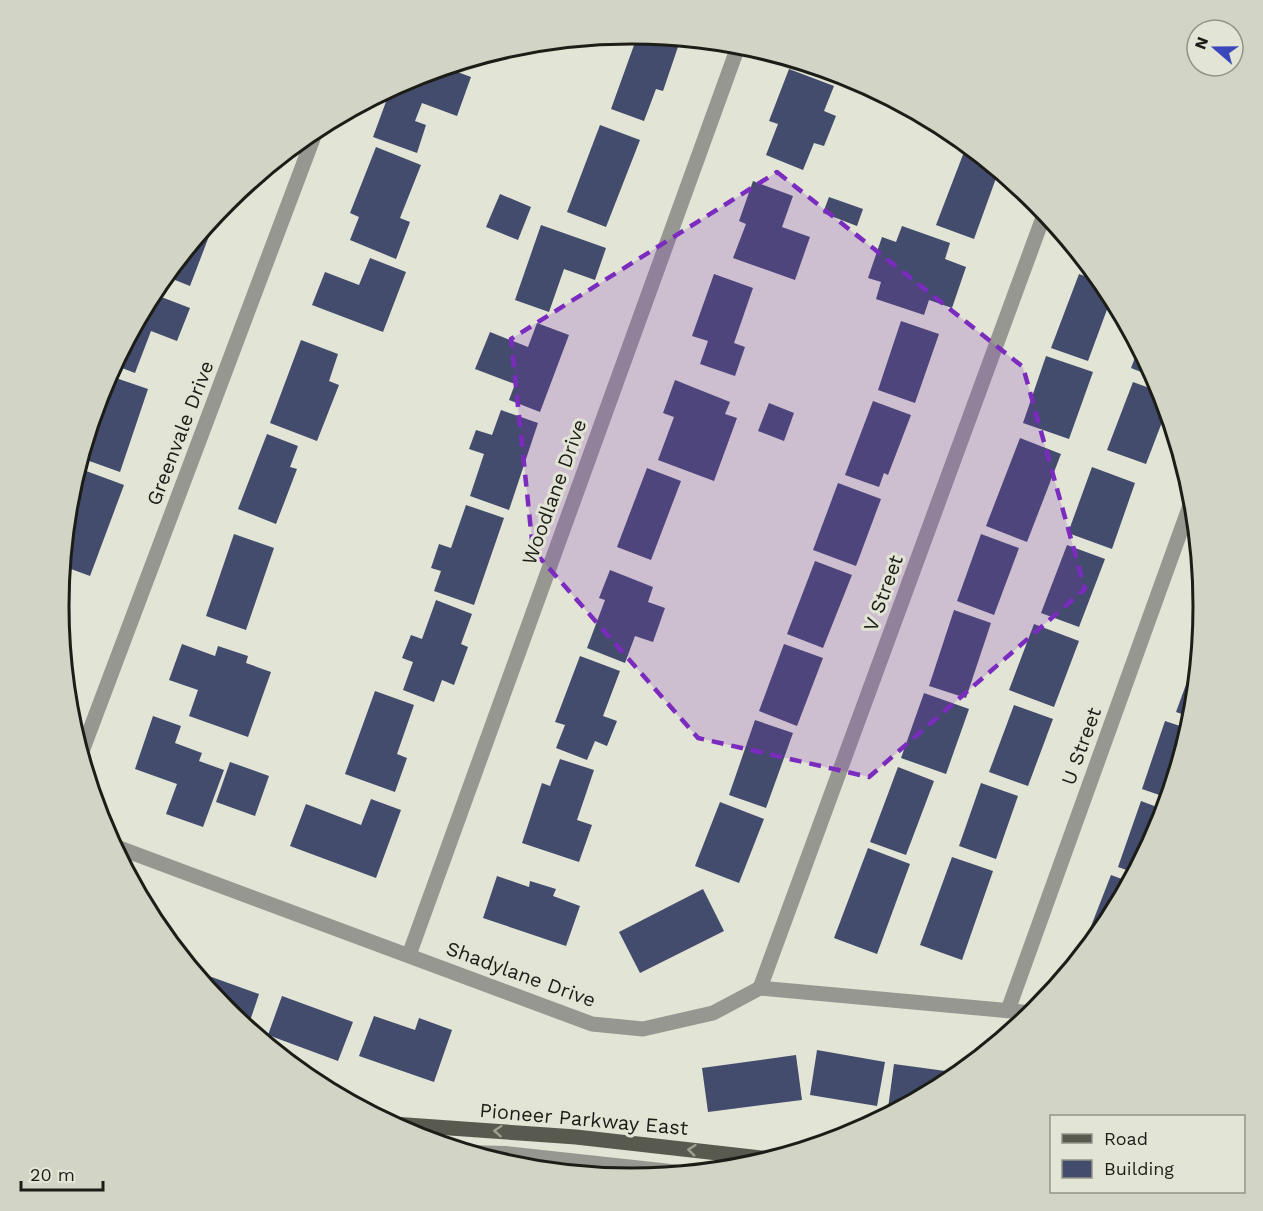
<svg xmlns="http://www.w3.org/2000/svg" width="1263" height="1211" font-family="'Work Sans',sans-serif">
<rect width="100%" height="100%" fill="#e2e4d5"/>
<g fill="#434c6d">
<path d="M638 34 681 38 663 91 656 89 644 121 611 109Z"/>
<path d="M444 67 471 77 457 116 422 103 415 121 426 125 417 153 373 137 391 88 413 76Z"/>
<path d="M789 69 834 86 824 111 836 116 824 146 814 143 803 170 766 155 778 124 769 121Z"/>
<path d="M600 125 640 140 606 227 567 212Z"/>
<path d="M376 147 421 165 400 218 410 222 396 259 350 240 359 217 350 213Z"/>
<path d="M964 152 989 162 999 170 974 239 936 225Z"/>
<path d="M753 181 793 196 782 227 810 237 795 280 733 258 746 224 739 221Z"/>
<path d="M500 194 531 207 518 240 486 227Z"/>
<path d="M829 197 863 209 857 226 823 213Z"/>
<path d="M219 210 190 286 165 276Z"/>
<path d="M541 225 606 248 595 280 564 269 549 312 515 300Z"/>
<path d="M902 226 950 243 945 259 966 267 952 308 929 300 924 315 876 299 881 282 868 278 882 237 896 242Z"/>
<path d="M370 258 406 272 383 332 312 305 325 272 359 285Z"/>
<path d="M714 274 753 288 734 343 745 347 735 376 700 364 708 341 692 336Z"/>
<path d="M1079 274 1104 283 1112 296 1088 361 1051 348Z"/>
<path d="M156 295 190 308 177 341 151 331 135 373 114 365 145 306 151 308Z"/>
<path d="M901 321 939 334 915 403 878 390Z"/>
<path d="M537 323 569 335 540 412 509 400 515 384 475 369 490 332 528 347Z"/>
<path d="M301 340 338 354 329 381 339 385 317 441 270 423Z"/>
<path d="M1139 347 1156 378 1131 368Z"/>
<path d="M1046 356 1093 372 1069 439 1023 423Z"/>
<path d="M110 376 148 389 120 472 81 458 98 402 101 403Z"/>
<path d="M675 380 730 402 725 414 737 418 714 481 658 460 674 417 663 413Z"/>
<path d="M1133 382 1163 393 1167 409 1146 464 1107 450Z"/>
<path d="M873 401 911 415 888 475 884 473 879 487 845 475Z"/>
<path d="M769 403 794 413 784 441 758 431Z"/>
<path d="M501 410 538 423 509 510 470 496 484 454 469 449 476 430 492 435Z"/>
<path d="M267 434 298 446 290 467 297 469 276 524 238 509Z"/>
<path d="M1020 438 1061 454 1027 542 986 526Z"/>
<path d="M1092 467 1135 483 1112 549 1068 533Z"/>
<path d="M78 468 124 485 90 576 63 566 70 493Z"/>
<path d="M647 468 681 481 651 560 617 547Z"/>
<path d="M838 483 881 499 856 566 813 550Z"/>
<path d="M466 505 504 518 474 605 434 591 441 571 431 568 439 544 451 548Z"/>
<path d="M234 534 274 548 246 630 206 616Z"/>
<path d="M981 534 1019 548 994 615 957 601Z"/>
<path d="M1067 545 1105 559 1079 627 1041 613Z"/>
<path d="M815 561 852 575 823 648 787 634Z"/>
<path d="M610 570 653 587 648 602 665 608 653 642 635 636 625 663 587 648 605 600 599 598Z"/>
<path d="M436 600 472 614 461 644 468 647 454 685 442 680 434 702 403 690 413 662 402 658 411 635 422 639Z"/>
<path d="M954 610 991 623 966 698 929 686Z"/>
<path d="M1034 624 1079 641 1054 707 1009 690Z"/>
<path d="M182 644 215 656 218 646 248 656 246 663 271 672 248 737 189 716 198 690 169 680Z"/>
<path d="M784 644 823 658 797 726 759 711Z"/>
<path d="M1199 649H1200L1193 718 1176 712Z"/>
<path d="M580 656 620 671 603 716 617 721 607 746 595 741 587 760 556 748 565 725 555 722Z"/>
<path d="M375 691 414 705 397 754 407 758 395 792 345 774Z"/>
<path d="M924 693 969 709 946 774 901 758Z"/>
<path d="M1014 705 1053 719 1028 786 989 772Z"/>
<path d="M153 716 181 726 175 743 202 753 199 761 224 770 203 827 166 814 177 784 135 769Z"/>
<path d="M755 720 793 733 766 808 729 795Z"/>
<path d="M1165 721 1189 729 1168 798 1142 789Z"/>
<path d="M560 759 594 770 577 820 592 825 579 862 522 843 542 783 550 786Z"/>
<path d="M230 762 269 776 255 816 216 802Z"/>
<path d="M898 767 934 781 906 855 870 842Z"/>
<path d="M981 783 1018 796 996 859 959 846Z"/>
<path d="M371 799 401 810 376 878 290 846 306 804 361 825Z"/>
<path d="M1141 801 1165 810 1160 825 1135 873 1118 867Z"/>
<path d="M720 802 764 819 739 883 695 866Z"/>
<path d="M868 848 910 864 877 954 834 938Z"/>
<path d="M952 857 993 871 962 960 920 945Z"/>
<path d="M1111 875 1130 882 1107 924 1090 946 1091 940 1086 939Z"/>
<path d="M497 876 529 887 530 881 556 889 553 896 580 906 566 946 483 918Z"/>
<path d="M703 889 724 931 640 973 619 932Z"/>
<path d="M195 971 259 994 248 1027 226 1010Z"/>
<path d="M282 996 353 1022 338 1061 268 1035Z"/>
<path d="M374 1016 415 1030 419 1018 452 1030 434 1082 359 1056Z"/>
<path d="M817 1050 885 1062 877 1106 810 1095Z"/>
<path d="M796 1055 802 1100 708 1112 702 1068Z"/>
<path d="M894 1064 960 1073 949 1082 898 1109 888 1108Z"/>
</g>
<g fill="none" stroke-linecap="round" stroke-linejoin="round">
<path stroke="#979791" stroke-width="12" d="M466 1151 506 1152 689 1172"/>
<g stroke="#979791" stroke-width="15">
<path d="M81 754 317 128"/>
<path d="M114 846 592 1024 643 1029 713 1013 760 988 1033 1013"/>
<path d="M409 955 739 44"/>
<path d="M760 988 1045 212"/>
<path d="M1008 1010 1193 497"/>
</g>
<path stroke="#595a4f" stroke-width="15" d="M393 1124 576 1137 771 1159"/>
</g>
<defs><path id="oneway-chevron" d="M-2-3.5L2.5 0L-2 3.5" fill="none" stroke-width="1.6" stroke-linecap="round" stroke-linejoin="round" transform="scale(1.5)"/></defs>
<g stroke="#9e9f92">
<use href="#oneway-chevron" transform="translate(498 1131) rotate(-176)"/>
<use href="#oneway-chevron" transform="translate(692 1150) rotate(-174)"/>
</g>
<path fill="#7b2cbf" fill-opacity="0.2" stroke="#7b2cbf" stroke-width="4.5" stroke-dasharray="12 8" stroke-linejoin="round" d="M777 172 1023 367 1085 589 869 777 698 738 533 550 511 339Z"/>
<g text-anchor="middle" dominant-baseline="central" stroke-width="6" stroke-linejoin="round" paint-order="stroke">
<g font-size="20" fill="#1d1d18" stroke="#e2e4d5">
<text transform="translate(180 433) rotate(-69)">Greenvale Drive</text>
<text transform="translate(554 492) rotate(-70)">Woodlane Drive</text>
<text transform="translate(883 593) rotate(-70)">V Street</text>
<text transform="translate(1081 746) rotate(-70)">U Street</text>
<text transform="translate(521 974) rotate(20)">Shadylane Drive</text>
<text transform="translate(584 1119) rotate(5)">Pioneer Parkway East</text>
</g>
</g>
<path d="M0 0H1263V1211H0ZM69 606a562 562 0 1 1 1124 0a562 562 0 1 1-1124 0Z" fill="#d2d4c6" fill-rule="evenodd"/>
<path fill="none" stroke="#1d1d18" stroke-width="3" d="M69 606a562 562 0 1 1 1124 0a562 562 0 1 1-1124 0Z"/>
<rect x="1050" y="1115" width="195" height="78" fill="#e2e4d5" stroke="#939489" stroke-width="1.5"/>
<rect x="1062" y="1134" width="30" height="9" fill="#595a4f" stroke="#939489" stroke-width="1.5"/>
<text x="1104" y="1145" font-size="18" fill="#1d1d18">Road</text>
<rect x="1062" y="1160" width="30" height="18" fill="#434c6d" stroke="#939489" stroke-width="1.5"/>
<text x="1104" y="1175" font-size="18" fill="#1d1d18">Building</text>
<g transform="translate(1215 48) rotate(290)"><circle r="28" fill="#e2e4d5" stroke="#939489" stroke-width="1.5"/>
<path d="M0-4.5L10 22L0 15L-10 22Z" fill="#3a48bb"/>
<text y="-9" font-size="16" font-weight="bold" text-anchor="middle" fill="#1d1d18">N</text>
</g>
<path d="M21 1181v9h82v-9" fill="none" stroke="#1d1d18" stroke-width="3"/>
<text x="30" y="1181" font-size="18" fill="#1d1d18" stroke="#e2e4d5" stroke-width="4.5" paint-order="stroke">20 m</text>
</svg>
